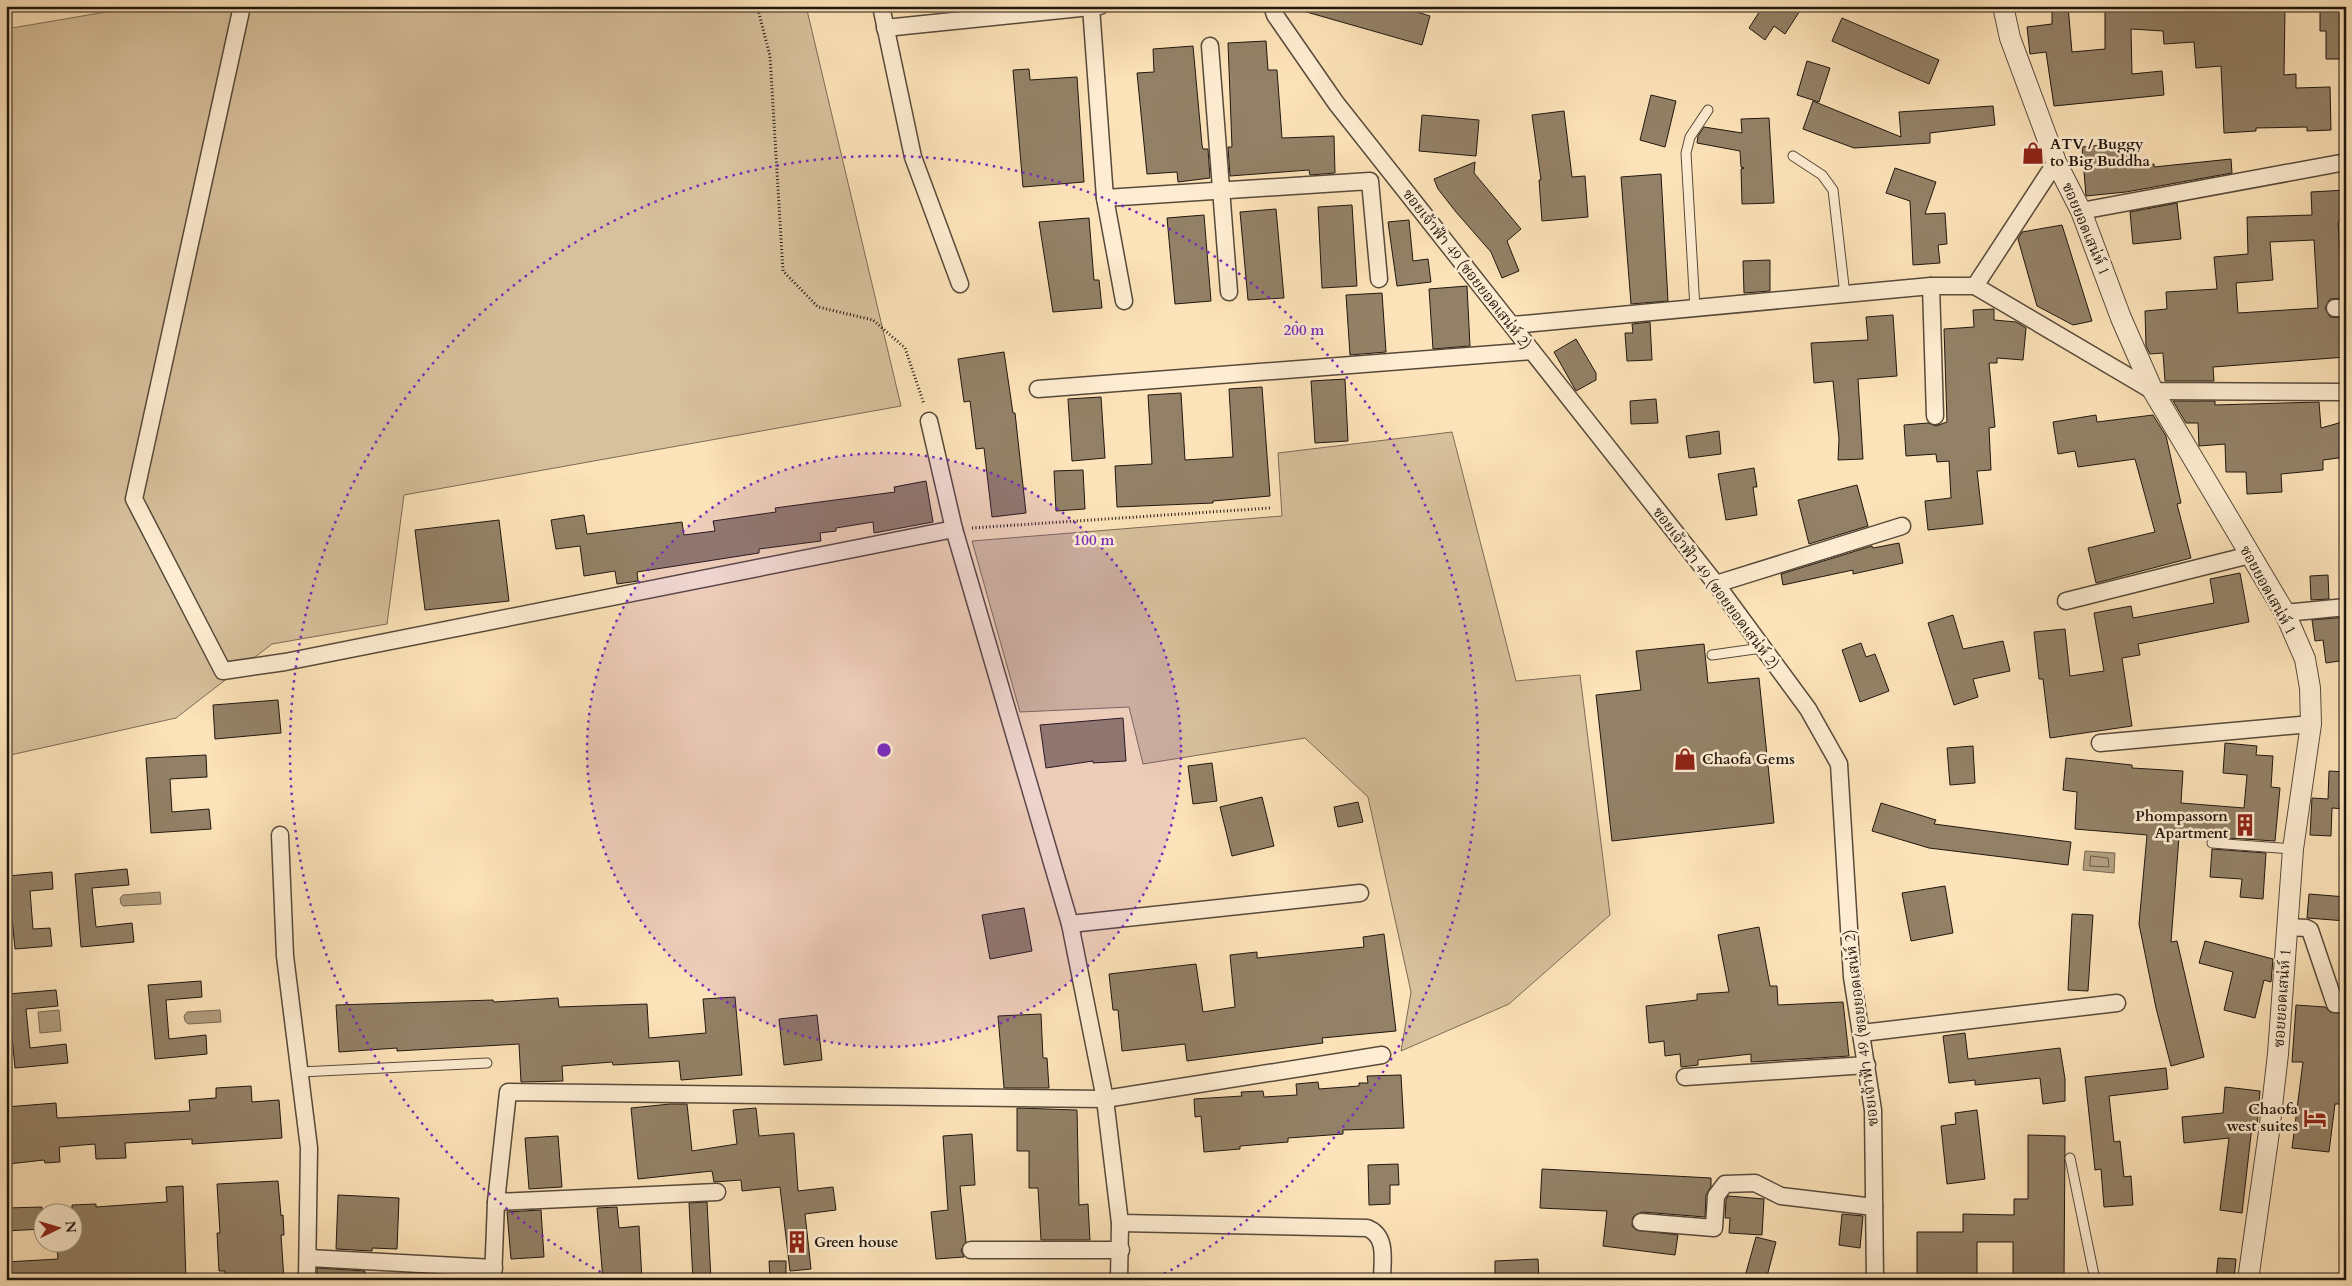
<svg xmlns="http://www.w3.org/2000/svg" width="2352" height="1286" font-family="Cardo,'Noto Serif Thai',serif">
<rect width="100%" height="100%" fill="#fde3b9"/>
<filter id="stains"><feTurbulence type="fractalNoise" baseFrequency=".004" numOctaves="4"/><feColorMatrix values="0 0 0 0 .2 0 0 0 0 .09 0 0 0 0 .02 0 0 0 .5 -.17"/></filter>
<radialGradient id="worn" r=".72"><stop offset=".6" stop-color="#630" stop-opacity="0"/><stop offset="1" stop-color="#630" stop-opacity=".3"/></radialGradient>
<g fill="#d7c09c" stroke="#7c6c56">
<path d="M141 6H806L901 406 404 495 387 624 272 644 176 718 6 756V29Z"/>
<path d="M1452 432 1516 681 1580 675 1610 915 1509 1004 1401 1051 1411 992 1368 797 1305 738 1143 764 1129 707 1020 712 972 541 1282 516 1278 453Z"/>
</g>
<g fill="#b29e7f" stroke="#786852">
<path d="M2085 851 2115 853 2114 873 2083 870Z"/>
<path d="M160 892 161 904 123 906 121 904 120 898 123 895Z"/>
<path d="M59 1010 61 1031 40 1033 38 1012Z"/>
<path d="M220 1010 221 1022 188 1024 185 1021 184 1016 187 1012Z"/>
</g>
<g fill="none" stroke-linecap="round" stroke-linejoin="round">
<path stroke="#695a47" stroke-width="1" d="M2091 856 2108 858 2109 867 2090 866Z"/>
</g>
<g fill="#938167" stroke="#20170f" fill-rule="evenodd">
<path d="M1304 6H1397L1430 16 1422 45 1303 11Z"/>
<path d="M1763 6H1803L1785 34 1774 26 1765 40 1749 28Z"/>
<path d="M2052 6H2068L2072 52 2105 49V6H2252V9H2285L2284 75 2296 74V88L2330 87 2331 130 2307 131V127L2256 128V131L2224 133 2221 66 2196 68 2194 42 2164 44 2163 31 2131 29 2132 74 2162 71 2164 95 2054 106 2046 52 2030 54 2027 27 2052 24Z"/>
<path d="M2320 6H2346V59H2326V31H2320Z"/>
<path d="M1842 18 1939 60 1929 84 1832 41Z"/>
<path d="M1266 41 1268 70H1277L1282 138 1334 136 1335 173 1310 175 1309 170 1230 176 1228 147H1232L1228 43Z"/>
<path d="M1193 46 1202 145 1203 149H1208L1210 178 1178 182 1177 172 1147 174 1137 73 1154 72 1153 49Z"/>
<path d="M1807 61 1830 68 1819 102 1797 95Z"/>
<path d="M1029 69 1030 80 1077 77 1084 182 1023 187 1013 70Z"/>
<path d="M1651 95 1676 101 1665 147 1640 140Z"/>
<path d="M1813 101 1901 137 1899 112 1993 106 1995 125 1930 133V143L1854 148 1803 129Z"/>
<path d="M1564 111 1572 177 1585 176 1588 217 1542 221 1539 180H1541L1532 115Z"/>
<path d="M1422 115 1479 120 1476 156 1419 151Z"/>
<path d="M1769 118 1774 203 1742 204 1741 169 1744 168 1741 167 1740 151 1697 143 1698 136 1704 127 1742 133 1741 119Z"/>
<path d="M2135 142 2136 165 2154 164V167L2231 159 2232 173 2126 192 2086 196 2082 147Z"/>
<path d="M1475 162 1474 173 1521 229 1507 241 1519 271 1502 278 1491 252 1456 212 1438 189 1434 179Z"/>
<path d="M1895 168 1936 182 1925 214 1945 213 1947 244 1938 245 1940 263 1913 265 1910 201 1886 193Z"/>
<path d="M1661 174 1668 301 1631 304 1621 177Z"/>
<path d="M2346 190V221L2338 222 2343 298 2330 299 2325 308 2330 317 2346 318V357L2213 367 2214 381H2165L2163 353 2150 354 2146 346 2145 311 2167 309 2166 292 2217 289 2214 257 2248 254 2247 217 2312 215 2311 192ZM2314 240 2318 308 2238 313 2236 283 2273 280 2270 242Z"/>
<path d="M2177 203 2181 239 2133 244 2130 212Z"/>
<path d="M1352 205 1357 286 1322 288 1318 207Z"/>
<path d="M1276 209 1284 298 1248 300 1240 212Z"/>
<path d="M1204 215 1211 301 1175 304 1167 218Z"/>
<path d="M1089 218 1094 280H1099L1102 308 1053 312 1039 222Z"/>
<path d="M1409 220 1413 261 1428 259 1431 282 1397 286 1388 222Z"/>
<path d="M2062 225 2092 321 2073 325 2037 306 2018 239 2022 232Z"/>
<path d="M1770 260V291L1744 293 1743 261Z"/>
<path d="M1467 286 1470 346 1433 349 1429 289Z"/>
<path d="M1382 293 1386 352 1350 355 1346 295Z"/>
<path d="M1994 309V320L2016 322 2026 328 2023 360 1997 358V363H1989L1995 427 1989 428 1991 470 1977 471 1983 524 1928 530 1925 501 1951 498 1949 461 1937 462 1936 454 1906 456 1904 425 1928 423 1936 426 1947 422 1944 329 1974 327 1973 310Z"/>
<path d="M1893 315 1897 376 1858 379 1863 459 1838 460 1839 439 1833 381 1814 383 1811 343 1868 340 1866 317Z"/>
<path d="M1650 322 1652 360 1627 361 1625 333H1633L1632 324Z"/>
<path d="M1576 339 1596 373V380L1576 391 1554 352Z"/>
<path d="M1004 352 1013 413H1015L1026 513 992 517 984 448 976 449 970 401 964 402 958 359Z"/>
<path d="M1345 379 1348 441 1315 443 1311 381Z"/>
<path d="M1262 387 1270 496 1213 501V503L1117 507 1115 466 1152 464 1148 395 1181 393 1185 460 1233 457 1229 389Z"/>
<path d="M1101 397 1105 458 1072 461 1068 399Z"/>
<path d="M1656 399 1658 423 1631 424 1630 401Z"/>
<path d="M2173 401H2215V405L2319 402 2321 428 2346 421V457L2323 460V470L2281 474 2282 492 2247 494 2246 472H2226L2225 444 2199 446 2198 423H2186Z"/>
<path d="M2096 415 2097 422 2153 415 2166 436 2181 503 2177 504 2191 558 2096 583 2088 548 2155 532 2135 459 2078 467 2075 451 2058 454 2053 422Z"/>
<path d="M1719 431 1721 454 1689 458 1686 436Z"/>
<path d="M1754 468 1757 487H1753L1757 515 1726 520 1718 474Z"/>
<path d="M1083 470 1085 509 1056 511 1054 471Z"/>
<path d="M926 481 933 522 874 533 873 522 836 528V531L820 533 821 541 759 549V553L637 572 638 581 617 584 615 571 584 576 580 546 556 549 551 520 584 515 587 534 682 522 684 535 715 531 713 521 776 512 775 508 895 492 894 487Z"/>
<path d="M1857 485 1868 526 1809 544 1798 500Z"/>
<path d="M499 520 509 601 425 610 415 530Z"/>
<path d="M1899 543 1903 563 1853 574V570L1783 585 1781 574 1872 546 1873 548Z"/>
<path d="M2240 573 2249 622 2138 644 2140 655 2122 658 2132 726 2050 738 2043 679H2039L2034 632 2065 629 2070 676 2104 671 2094 613 2131 606 2133 618 2214 603 2210 579Z"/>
<path d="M2328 575 2329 599 2311 600 2310 576Z"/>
<path d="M1953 615 1963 649 2003 641 2010 671 1973 679 1978 697 1954 705 1928 623Z"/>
<path d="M2346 617V660L2326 663 2323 640 2315 641 2312 620Z"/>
<path d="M1861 643 1866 657 1875 654 1889 691 1860 702 1842 650Z"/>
<path d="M1704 644 1708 683 1759 678 1774 823 1612 841 1596 695 1641 690 1636 651Z"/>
<path d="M278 700 281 733 215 739 213 705Z"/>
<path d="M1123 718 1126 761 1093 763V761L1046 768 1040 725Z"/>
<path d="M2225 743 2257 746 2256 755 2273 756 2271 787 2280 788 2275 841 2212 837 2207 839 2179 837 2171 942 2177 941 2204 1057 2171 1066 2156 1008 2139 924 2147 835 2075 829 2077 792 2063 790 2066 758 2132 765V768L2183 771 2181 803 2244 808 2247 775 2223 773Z"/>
<path d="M1973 746 1975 783 1950 785 1947 748Z"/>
<path d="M206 755 207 777 170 779 172 812 209 809 211 829 151 833 146 758Z"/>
<path d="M1212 763 1217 801 1193 804 1188 766Z"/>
<path d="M2329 771 2346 772V809L2332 808 2331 836 2310 835 2312 798 2328 799Z"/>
<path d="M1262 797 1274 846 1232 856 1220 807Z"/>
<path d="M1358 802 1363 822 1338 827 1334 807Z"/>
<path d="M1881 803 1936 820 1934 824 2071 842 2068 865 1929 848 1872 831Z"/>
<path d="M2212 849 2266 853 2263 899 2240 897 2242 879 2210 877Z"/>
<path d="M127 869 129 885 92 888 96 927 132 923 134 942 81 947 75 874Z"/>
<path d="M52 872 53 889 30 891 33 929 50 928 52 946 15 949 8 876Z"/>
<path d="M1945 886 1953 933 1911 941 1902 893Z"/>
<path d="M2309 894 2346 897V921L2307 918Z"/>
<path d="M1024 908 1032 951 990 959 982 915Z"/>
<path d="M2072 914 2093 915 2088 991 2068 990Z"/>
<path d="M1759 927 1770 986H1777L1778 1005 1843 1002 1849 1056 1751 1062V1054L1698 1060V1065L1681 1067 1680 1054 1665 1056 1664 1041 1649 1043 1646 1006 1697 1000V994L1729 992 1718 935Z"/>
<path d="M1384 934 1396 1031 1322 1038 1323 1043 1187 1061 1185 1044 1122 1051 1118 1010H1113L1109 974 1196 964 1203 1012 1235 1007 1230 955 1257 952V958L1364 947 1363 937Z"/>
<path d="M2205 941 2273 959 2271 982 2264 980 2255 1018 2224 1010 2233 972 2199 963Z"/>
<path d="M201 981 202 997 166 1000 169 1039 206 1035 207 1054 155 1059 148 985Z"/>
<path d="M56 990 58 1006 26 1009 30 1048 66 1044 68 1063 15 1068 8 994Z"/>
<path d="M735 997 742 1075 681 1080 679 1061 613 1065 612 1062 562 1066 563 1081 521 1082 519 1044 397 1051V1048L339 1052 336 1005 493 1000 494 1002 558 998 559 1007 647 1004 649 1038 706 1033 703 999Z"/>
<path d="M2296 1005 2325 1007 2330 1012 2346 1014V1104H2335L2329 1152 2292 1148 2303 1062H2292Z"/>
<path d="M1041 1014 1043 1058H1047L1049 1088H1004L998 1016Z"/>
<path d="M817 1015 822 1060 784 1065 779 1019Z"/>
<path d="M1965 1033 1968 1059 2060 1048 2065 1079V1101L2043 1104 2040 1078 1975 1085V1080L1949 1083 1943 1036Z"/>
<path d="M2166 1068 2168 1089 2109 1096 2114 1142 2120 1141 2124 1177 2131 1176 2133 1205 2104 1207 2101 1169 2095 1170 2085 1077Z"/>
<path d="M1401 1075 1404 1128 1343 1130V1134L1288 1138V1142L1240 1146V1149L1204 1152 1201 1116 1195 1117 1194 1099 1242 1096 1241 1092 1263 1091 1264 1097 1297 1095 1296 1084 1318 1082 1319 1089 1359 1086V1083H1368L1367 1076Z"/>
<path d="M251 1086 252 1102 279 1100 282 1138 192 1144V1139L125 1143 126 1158 96 1159 95 1144 59 1147 60 1162 45 1163 44 1160 8 1164 6 1107 56 1103 57 1118 190 1111 189 1100 216 1098V1088Z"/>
<path d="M2225 1087 2260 1091 2257 1127 2252 1126 2242 1213 2220 1210 2229 1138 2184 1143 2182 1117 2223 1113Z"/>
<path d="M670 1104H687L692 1151 737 1144 733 1110 756 1108 759 1136 794 1133 798 1191 833 1187 836 1210 805 1214 811 1269 790 1271 780 1187 742 1191 741 1180 714 1182 712 1171 638 1179 631 1108Z"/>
<path d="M1017 1108 1077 1110 1079 1205 1088 1204 1090 1240H1041L1038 1188H1029V1151H1017Z"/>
<path d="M1977 1110 1985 1179 1947 1184 1941 1126 1956 1124 1955 1113Z"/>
<path d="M972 1134 975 1185 960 1186 966 1242 961 1250 964 1257 936 1259 931 1212 948 1210 943 1136Z"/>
<path d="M2028 1135 2065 1136 2064 1280H2013V1242H1977V1280H1917V1232H1963V1214L2014 1215V1199H2028Z"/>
<path d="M558 1136 562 1187 529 1189 525 1138Z"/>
<path d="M1398 1164 1399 1185H1390V1204L1369 1205 1368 1165Z"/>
<path d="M1542 1169 1711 1178V1186L1706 1195 1705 1217 1642 1212 1633 1217 1632 1226 1636 1230 1678 1235 1675 1255 1603 1246 1607 1211 1540 1208Z"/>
<path d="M278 1181 281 1216 283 1215 284 1235H281L284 1280H225V1271H219L217 1233H220L217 1184Z"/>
<path d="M183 1186 186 1280H6V1262L58 1259 57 1244H72V1205L96 1204V1207L167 1202 166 1187Z"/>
<path d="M338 1195 399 1198 397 1249 372 1248V1251L336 1249Z"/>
<path d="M1728 1196 1764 1199 1762 1235 1729 1233 1730 1218H1725L1726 1200Z"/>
<path d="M707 1202 711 1280H693L689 1203Z"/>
<path d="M42 1207V1229L6 1231V1208Z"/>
<path d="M617 1207 619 1228 639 1226 642 1280H603L597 1208Z"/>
<path d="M541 1210 544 1257 511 1259 507 1212Z"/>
<path d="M1842 1214 1863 1216 1860 1248 1839 1245Z"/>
<path d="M1756 1237 1776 1242 1766 1280H1744Z"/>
<path d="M2218 1258 2236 1259 2234 1280H2216Z"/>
<path d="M1538 1259 1539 1280H1495V1261Z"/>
<path d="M769 1261H786V1280H770Z"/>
<path d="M317 1268 365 1271V1280H317Z"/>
</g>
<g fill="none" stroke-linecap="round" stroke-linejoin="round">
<defs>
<g id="service">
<path d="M1793 156 1822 175 1833 190 1845 295"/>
<path d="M1695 309 1686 153 1690 137 1708 110"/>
<path d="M1712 655 1762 648"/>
<path d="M2212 843 2293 849"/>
<path d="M300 1072 487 1063"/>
<path d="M2070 1158 2095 1280"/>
</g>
<g id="minor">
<path d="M242 6 134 499 223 671 285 662 954 529 1070 924 1105 1099 1120 1223 1119 1280"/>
<path d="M881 6 913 157 960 284"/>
<path d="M1272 6 1275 15 1336 103 1716 584 1808 709 1839 764 1852 977 1873 1110 1875 1280"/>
<path d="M1091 7 1105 198 1124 301"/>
<path d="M885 28 1100 6"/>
<path d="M1210 46 1229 292"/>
<path d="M1105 198 1370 181 1379 279"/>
<path d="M2081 211 2346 162"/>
<path d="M1931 286 1935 416"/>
<path d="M1975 286 2056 162"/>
<path d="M2335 308H2346"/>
<path d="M1513 325 1931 286H1975L2153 391 2346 392"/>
<path d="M1038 389 1532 351"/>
<path d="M929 421 954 529"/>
<path d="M1716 584 1902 526"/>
<path d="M2066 601 2250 555"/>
<path d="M2285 613 2346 607"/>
<path d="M2100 743 2311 724"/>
<path d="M280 835 285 956 309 1148 307 1280"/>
<path d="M1070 924 1360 893"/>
<path d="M2288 927 2306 928 2310 930 2335 1004H2346"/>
<path d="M1862 1033 2117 1003"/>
<path d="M1685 1077 1867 1065"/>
<path d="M496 1202 717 1192"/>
<path d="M1641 1222 1714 1228 1716 1196 1725 1184 1755 1183 1781 1196 1874 1207"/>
<path d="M1120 1223 1367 1228C1388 1236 1382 1261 1382 1280"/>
<path d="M971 1250H1121"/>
<path d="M309 1258 494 1268"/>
<path d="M493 1280 496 1202 508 1092 1105 1099 1382 1055"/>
</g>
<path id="tertiary" d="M2003 6 2010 38 2056 162 2081 211 2121 318 2153 391 2285 613 2305 659 2310 688 2311 724 2293 849 2278 1054 2269 1132 2248 1280"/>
</defs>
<use href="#service" stroke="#574a3a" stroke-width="11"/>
<use href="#minor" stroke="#574a3a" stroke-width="19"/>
<use href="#tertiary" stroke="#574a3a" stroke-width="22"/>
<g stroke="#20170f" stroke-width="3" stroke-dasharray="1 2.5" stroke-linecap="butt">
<path d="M757 6 770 56 783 271 818 307 873 320 905 348 924 404"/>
<path d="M1507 6H1525"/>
<path d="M972 528 1270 508"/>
</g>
<use href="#service" stroke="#feedd2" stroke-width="9"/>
<use href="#minor" stroke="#feedd2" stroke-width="16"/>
<use href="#tertiary" stroke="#feedd2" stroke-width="20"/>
</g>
<circle cx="884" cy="750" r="297" fill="#7b2cbf" fill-opacity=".12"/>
<g fill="none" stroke="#7b2cbf" stroke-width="2.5" stroke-dasharray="2.5 5">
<circle cx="884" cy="750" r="297"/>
<path d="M614 1279A594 594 0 1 1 1154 1279"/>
</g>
<defs>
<symbol id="shop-bare" viewBox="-9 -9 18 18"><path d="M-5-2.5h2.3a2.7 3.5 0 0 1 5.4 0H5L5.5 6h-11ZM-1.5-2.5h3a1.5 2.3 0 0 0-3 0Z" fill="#8f2418" stroke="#feedd2" stroke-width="2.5" paint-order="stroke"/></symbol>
<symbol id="building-bare" viewBox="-9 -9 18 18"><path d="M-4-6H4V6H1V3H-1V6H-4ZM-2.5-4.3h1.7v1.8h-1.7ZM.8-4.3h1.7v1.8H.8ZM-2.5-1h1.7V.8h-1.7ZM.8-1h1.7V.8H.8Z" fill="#8f2418" stroke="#feedd2" stroke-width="2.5" paint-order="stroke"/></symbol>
<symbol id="hotel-bare" viewBox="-9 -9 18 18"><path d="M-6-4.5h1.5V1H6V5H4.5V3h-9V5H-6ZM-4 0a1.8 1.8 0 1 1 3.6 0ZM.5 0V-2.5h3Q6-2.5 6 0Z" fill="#8f2418" stroke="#feedd2" stroke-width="2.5" paint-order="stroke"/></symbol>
</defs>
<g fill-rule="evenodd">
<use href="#shop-bare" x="2017" y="137" width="32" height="32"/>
<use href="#shop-bare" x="1669" y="743" width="32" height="32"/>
<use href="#building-bare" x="2229" y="809" width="32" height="32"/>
<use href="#hotel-bare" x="2299" y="1102" width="32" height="32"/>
<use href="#building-bare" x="781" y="1226" width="32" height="32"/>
</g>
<g text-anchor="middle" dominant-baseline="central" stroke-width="5" stroke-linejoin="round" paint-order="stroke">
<g font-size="15" font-weight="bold" fill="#20170f" stroke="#feedd2" text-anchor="start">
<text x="2050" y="144">ATV / Buggy<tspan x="2050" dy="17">to Big Buddha</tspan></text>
<text x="1702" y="759">Chaofa Gems</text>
<text x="2228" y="816" text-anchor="end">Phompassorn<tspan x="2228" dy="17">Apartment</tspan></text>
<text x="2298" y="1109" text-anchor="end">Chaofa<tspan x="2298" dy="17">west suites</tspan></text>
<text x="814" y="1242">Green house</text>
</g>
<g font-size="15" fill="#20170f" stroke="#feedd2">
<text transform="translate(2086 229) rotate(67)">ซอยยอดเสน่ห์ 1</text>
<text transform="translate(1467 269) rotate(52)">ซอยเจ้าฟ้า 49 (ซอยยอดเสน่ห์ 2)</text>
<text transform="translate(1716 588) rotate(53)">ซอยเจ้าฟ้า 49 (ซอยยอดเสน่ห์ 2)</text>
<text transform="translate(2268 590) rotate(61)">ซอยยอดเสน่ห์ 1</text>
<text transform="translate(2282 998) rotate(-86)">ซอยยอดเสน่ห์ 1</text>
<text transform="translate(1861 1028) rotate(-97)">ซอยเจ้าฟ้า 49 (ซอยยอดเสน่ห์ 2)</text>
</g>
</g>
<circle cx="884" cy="750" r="8" fill="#7b2cbf" stroke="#feedd2" stroke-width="2.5"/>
<g font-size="15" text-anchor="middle" font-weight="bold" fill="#7b2cbf" stroke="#feedd2" stroke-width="5" stroke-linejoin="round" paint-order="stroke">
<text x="1304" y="335">200 m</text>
<text x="1094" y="545">100 m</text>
</g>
<rect width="2352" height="1286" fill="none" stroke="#fde3b9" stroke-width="25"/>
<rect x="8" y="8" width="2337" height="1271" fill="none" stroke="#20170f" stroke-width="2.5"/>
<rect x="12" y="12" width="2327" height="1261" fill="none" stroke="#20170f"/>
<g transform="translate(58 1228) rotate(85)"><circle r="24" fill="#feedd2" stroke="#a59784"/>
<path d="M0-4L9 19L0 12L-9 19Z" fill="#8f2418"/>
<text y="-8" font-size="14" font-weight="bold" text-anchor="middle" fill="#20170f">N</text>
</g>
<rect width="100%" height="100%" filter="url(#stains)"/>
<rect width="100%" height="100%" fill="url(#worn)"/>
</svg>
